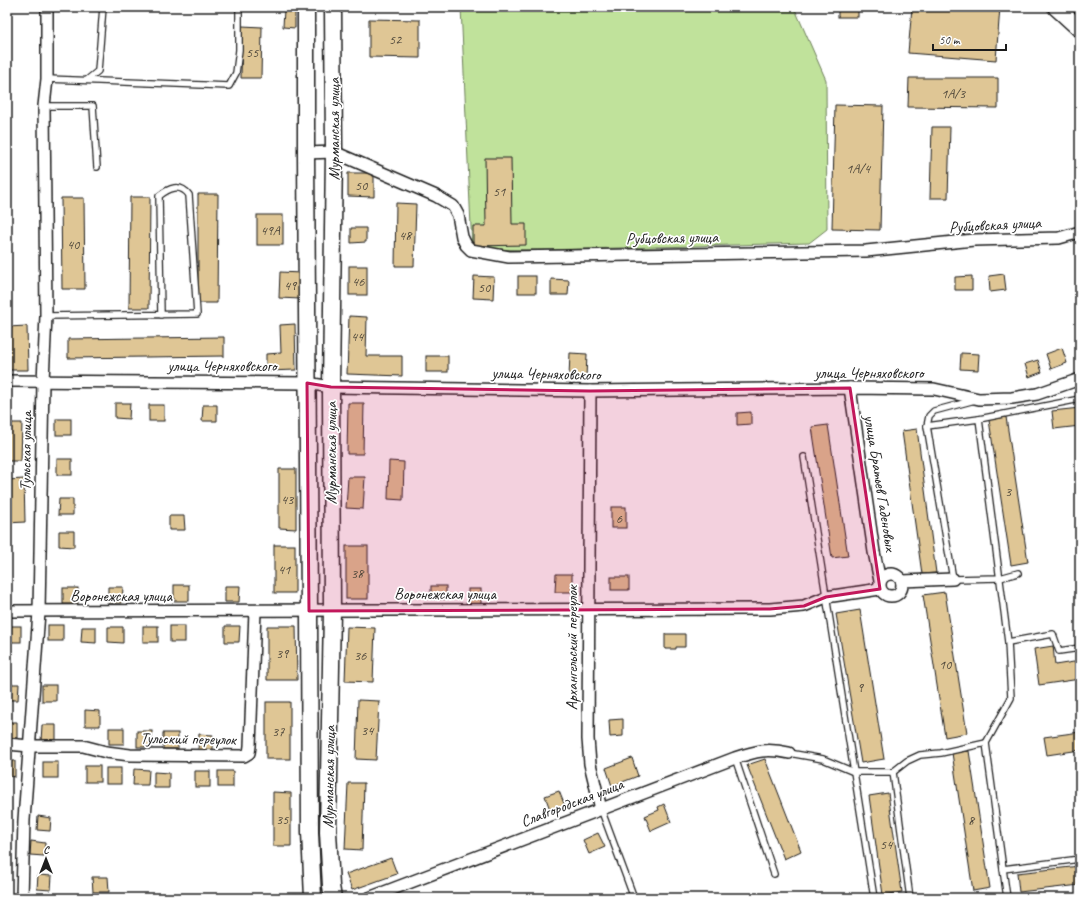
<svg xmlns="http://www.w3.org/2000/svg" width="1087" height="905" font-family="Caveat,sans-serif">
<rect width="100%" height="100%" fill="#fff"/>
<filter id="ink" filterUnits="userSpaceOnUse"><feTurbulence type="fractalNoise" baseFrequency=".025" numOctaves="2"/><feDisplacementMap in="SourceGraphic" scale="8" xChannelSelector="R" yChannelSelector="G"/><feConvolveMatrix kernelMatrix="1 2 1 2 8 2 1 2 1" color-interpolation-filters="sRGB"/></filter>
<g filter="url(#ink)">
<path fill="#c0e29b" stroke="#6e7f5c" d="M461 7H794L826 80 827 229 809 243 542 250 472 249Z"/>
<g fill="#dfc695" stroke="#1c1c1c">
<rect x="838" y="7" width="20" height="10"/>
<path d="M912 7H1000L996 60 908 53Z"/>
<path d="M284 9H295V28L283 27Z"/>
<path d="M369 19 420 20V58L369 57Z"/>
<path d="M242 26 262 27 261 78H241Z"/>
<path d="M909 78H998V108L908 107Z"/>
<path d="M835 105 883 106 880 230 832 229Z"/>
<path d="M932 127H950L948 198H930Z"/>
<path d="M485 158H511L512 224H526V245L473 246V226H486Z"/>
<path d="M348 173H374V197L348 196Z"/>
<path d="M198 194H218L217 303H198Z"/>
<path d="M130 197H150L149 308H129Z"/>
<path d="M61 198H84L85 289H62Z"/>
<path d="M396 203 416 204 414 266H395Z"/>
<rect x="257" y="215" width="26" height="30"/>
<path d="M351 228H366V242L351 243Z"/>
<rect x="349" y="266" width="18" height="29"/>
<path d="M280 272 301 273 300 299 279 298Z"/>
<path d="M1004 274 1006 290 990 292 989 276Z"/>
<path d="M474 276 494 277 493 299 473 298Z"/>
<rect x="518" y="276" width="18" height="17"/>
<path d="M972 276V290H955V277Z"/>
<path d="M551 279 569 280 568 295H551Z"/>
<path d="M349 316 367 317 366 356H402V376L347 374Z"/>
<path d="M295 324 296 370 266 371V354L281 353 280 325Z"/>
<path d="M27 326 28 370H7V327Z"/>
<path d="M224 337V356L68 358V339Z"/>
<path d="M1062 348 1067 363 1051 369 1046 354Z"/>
<path d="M570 353 587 354 586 378 569 377Z"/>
<path d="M961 353 979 354 978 370 960 369Z"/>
<rect x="426" y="356" width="22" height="16"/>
<path d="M1038 360 1042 372 1029 377 1025 364Z"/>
<path d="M115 403H130L129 419 115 418Z"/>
<path d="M348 403H364L363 454H347Z"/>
<rect x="149" y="405" width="15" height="16"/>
<path d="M203 405H217V421H202Z"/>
<path d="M1080 408V426L1054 429 1052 411Z"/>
<path d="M751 412V424L737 425V413Z"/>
<path d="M1006 417 1028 562 1011 565 989 420Z"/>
<rect x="56" y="419" width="15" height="16"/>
<path d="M7 423H22L21 461H7Z"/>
<path d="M828 425 848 556 832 558 812 427Z"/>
<path d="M917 429 936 573 922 574 902 431Z"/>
<rect x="57" y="459" width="15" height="16"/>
<path d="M389 461 404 462 403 500 388 499Z"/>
<path d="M279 469H296V529L279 528Z"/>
<path d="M348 477H365L363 509 346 508Z"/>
<path d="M24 479 25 522 7 523V480Z"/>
<path d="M59 499H73V515H58Z"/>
<rect x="611" y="507" width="15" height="21"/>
<path d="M169 516H184L185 530H169Z"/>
<path d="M59 531H74V547L59 546Z"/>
<rect x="274" y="545" width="21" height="48"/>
<rect x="346" y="546" width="22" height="53"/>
<path d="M556 574H572V592H555Z"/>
<rect x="611" y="577" width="18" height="13"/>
<rect x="174" y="585" width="15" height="16"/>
<path d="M225 586H240L239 602H225Z"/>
<rect x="431" y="586" width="15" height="13"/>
<path d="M108 587H123L122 603H108Z"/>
<rect x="63" y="588" width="15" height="16"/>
<rect x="468" y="589" width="13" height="15"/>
<path d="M945 592 967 733 945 737 923 595Z"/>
<path d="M860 610 884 759 861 763 836 614Z"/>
<rect x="48" y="625" width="15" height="16"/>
<rect x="7" y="626" width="14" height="16"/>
<rect x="143" y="626" width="15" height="16"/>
<rect x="170" y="626" width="15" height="16"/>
<path d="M225 626H240L239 642H225Z"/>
<path d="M267 626H296L297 680H267Z"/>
<path d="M82 627H96V643L81 642Z"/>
<path d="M108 627H123V643L108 642Z"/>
<path d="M347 627 375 628 373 682 345 681Z"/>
<path d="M665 634H685V647H676V649H665Z"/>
<path d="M1053 646 1055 665 1080 661V679L1039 685 1034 649Z"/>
<path d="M7 684H19L18 700H7Z"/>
<rect x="42" y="685" width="14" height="16"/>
<path d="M358 700 379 701 376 760 356 759Z"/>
<rect x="266" y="702" width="24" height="57"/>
<path d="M85 710 100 711V726H85Z"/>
<path d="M623 719V736L610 737 609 720Z"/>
<path d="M7 722H17V738L7 737Z"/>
<path d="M42 725H56V741H41Z"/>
<rect x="109" y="728" width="15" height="16"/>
<rect x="137" y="731" width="15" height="16"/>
<path d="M1080 732V750L1047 755 1044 737Z"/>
<rect x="163" y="733" width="15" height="16"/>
<path d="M199 734 213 735V750H198Z"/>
<path d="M969 751 990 888 973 891 952 753Z"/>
<path d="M632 758 638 776 612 786 606 768Z"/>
<path d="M765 759 801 851 784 859 747 765Z"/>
<path d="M7 761H15V777L7 776Z"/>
<rect x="43" y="762" width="15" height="16"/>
<rect x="85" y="766" width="15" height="16"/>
<rect x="106" y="768" width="15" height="16"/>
<path d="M134 769 149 770 148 785H133Z"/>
<rect x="195" y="771" width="15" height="16"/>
<rect x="218" y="771" width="15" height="16"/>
<path d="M154 772 169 773V788H154Z"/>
<path d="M348 783H364L362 850 345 849Z"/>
<path d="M559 791 565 806 551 812 545 796Z"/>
<path d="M273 792 291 793V846H273Z"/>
<path d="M888 793 902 892 883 895 869 796Z"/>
<path d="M664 804 671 822 651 831 645 816 659 810 658 807Z"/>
<path d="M38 816 51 818 50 831 37 830Z"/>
<path d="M598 833 605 847 589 854 583 840Z"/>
<path d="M31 841 45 843 44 856 30 855Z"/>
<path d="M7 854H11L10 866H7Z"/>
<path d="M391 858 397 874 352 890 346 874Z"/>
<path d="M1080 866V885L1019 892 1017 873Z"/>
<path d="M38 875 52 876 51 890 37 889Z"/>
<path d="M92 877H108L109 892H93Z"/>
</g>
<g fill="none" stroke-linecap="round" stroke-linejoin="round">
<defs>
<g id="lane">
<path d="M47 79 229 86 236 73 239 50V7"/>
<path d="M87 80 98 71 103 7"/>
<path d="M44 106H93L97 167"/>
<path d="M46 316 197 314 189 195C180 183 169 188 159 196L161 315"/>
<path d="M975 400 934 411 929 416 927 426 953 579 1000 578 1018 573"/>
<path d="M979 419 1080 399"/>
<path d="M927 426 979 419 1008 642 1011 698 986 743 1003 869"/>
<path d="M804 457 874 898"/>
<path d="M1008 642 1053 634 1059 651 1080 648"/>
<path d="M789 753 823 759 854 772H893L907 761 920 755 941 753 986 743"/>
<path d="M735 758 774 874"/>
<path d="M893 772 910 898"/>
<path d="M601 809 634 898"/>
<path d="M1007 898 1003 869 1080 859"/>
</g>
<g id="street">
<path d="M306 153 334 152 436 196 453 206 458 215 462 237 466 245 471 250 509 257 866 251 974 240 1059 238 1080 232"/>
<path d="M7 381 307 383 331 387 590 391 850 388 934 389 979 399 1012 398 1037 394 1080 379"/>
<path d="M850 388 874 552 880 581"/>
<path d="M590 391 588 739 590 764 601 809"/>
<circle cx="891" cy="585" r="11"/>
<path d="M902 581 953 579"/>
<path d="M7 611 770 609 804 606 826 597 880 589"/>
<path d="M7 744 30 746H83L106 752 130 755 244 756 249 753 250 746 255 611"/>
<path d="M22 898 24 820 39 612 43 381 46 316 44 106 47 79V7"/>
<path d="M369 898 735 758C756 751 767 748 789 753"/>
</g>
<g id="secondary">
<path d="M306 7V153L309 611 310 832 313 898"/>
<path d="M333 7 334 152 331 387 332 611 328 832 331 886 333 898"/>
<path d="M1056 7 1080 29"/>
</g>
</defs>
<use href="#lane" stroke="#1c1c1c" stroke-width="8"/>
<use href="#street" stroke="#1c1c1c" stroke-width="14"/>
<use href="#secondary" stroke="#1c1c1c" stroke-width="19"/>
<use href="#lane" stroke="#fff" stroke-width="5.5"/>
<use href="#street" stroke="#fff" stroke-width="11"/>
<use href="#secondary" stroke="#fff" stroke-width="16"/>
</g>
</g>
<path fill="#c2185b" fill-opacity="0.2" stroke="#c2185b" stroke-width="3" stroke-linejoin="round" d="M307 383 331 387 590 391 850 388 880 589 826 597 804 606 770 609 309 611Z"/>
<g text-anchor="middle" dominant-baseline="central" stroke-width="3.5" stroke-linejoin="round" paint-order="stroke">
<g font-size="14" fill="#4d463a">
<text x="395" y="39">52</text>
<text x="252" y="52">55</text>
<text x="953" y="93">1А/3</text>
<text x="858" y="168">1А/4</text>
<text x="361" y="185">50</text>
<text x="499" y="191">51</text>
<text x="270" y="230">49А</text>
<text x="405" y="235">48</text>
<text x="73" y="244">40</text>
<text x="358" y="281">46</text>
<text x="290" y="285">49</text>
<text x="484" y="287">50</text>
<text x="357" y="336">44</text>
<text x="1008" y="491">3</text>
<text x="287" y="499">43</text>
<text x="619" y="518">6</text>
<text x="284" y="569">41</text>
<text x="357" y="573">38</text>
<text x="282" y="653">39</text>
<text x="360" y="655">36</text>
<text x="945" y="664">10</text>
<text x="860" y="687">9</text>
<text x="367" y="730">34</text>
<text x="278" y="731">37</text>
<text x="282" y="819">35</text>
<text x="971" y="820">8</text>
<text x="886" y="844">54</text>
</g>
<g font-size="16" fill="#1c1c1c" stroke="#fff">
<text transform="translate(334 129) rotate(-90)">Мурманская улица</text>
<text transform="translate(995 225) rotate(-3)">Рубцовская улица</text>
<text transform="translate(672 238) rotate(-1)">Рубцовская улица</text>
<text x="222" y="366">улица Черняховского</text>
<text x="869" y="373">улица Черняховского</text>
<text transform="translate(546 374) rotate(1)">улица Черняховского</text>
<text transform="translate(26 451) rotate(-89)">Тульская улица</text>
<text transform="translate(331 453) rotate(-90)">Мурманская улица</text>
<text transform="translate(880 483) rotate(81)">улица Братьев Гаденовых</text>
<text x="445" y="594">Воронежская улица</text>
<text x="121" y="596">Воронежская улица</text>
<text transform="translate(572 648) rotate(-90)">Архангельский переулок</text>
<text transform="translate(188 739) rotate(1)">Тульский переулок</text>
<text transform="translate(329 777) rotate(-89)">Мурманская улица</text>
<text transform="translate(572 803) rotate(-21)">Славгородская улица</text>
</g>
</g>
<rect width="1087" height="905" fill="none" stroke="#fff" stroke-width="24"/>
<rect x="12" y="12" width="1063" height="881" fill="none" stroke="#1c1c1c" stroke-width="1.5" filter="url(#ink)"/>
<g transform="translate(46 859)" stroke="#ffffff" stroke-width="3" paint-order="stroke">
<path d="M0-3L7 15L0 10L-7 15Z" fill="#1c1c1c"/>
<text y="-6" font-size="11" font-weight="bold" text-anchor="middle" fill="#1c1c1c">С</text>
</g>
<path d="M933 44v6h73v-6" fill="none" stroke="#1c1c1c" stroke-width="2"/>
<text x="939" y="44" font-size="12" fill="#1c1c1c" stroke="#ffffff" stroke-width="3" paint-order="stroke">50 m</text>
</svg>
